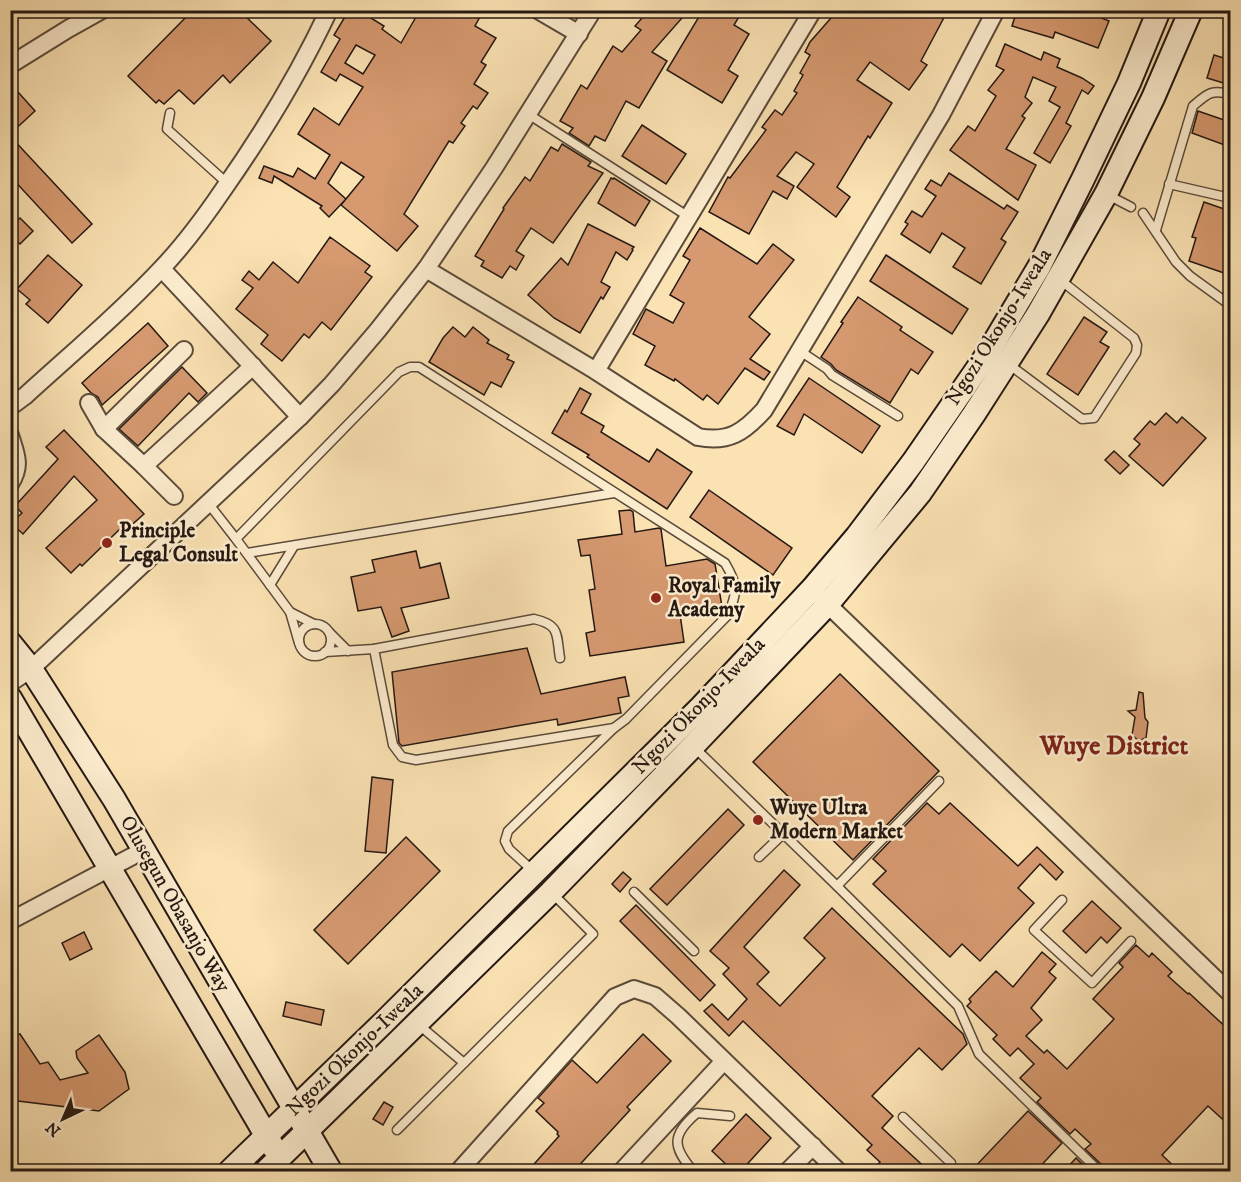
<svg xmlns="http://www.w3.org/2000/svg" width="1241" height="1182" font-family="'IM FELL DW Pica',serif">
<rect width="100%" height="100%" fill="#fbe2b3"/>
<filter id="stains"><feTurbulence type="fractalNoise" baseFrequency=".00333" numOctaves="4"/><feColorMatrix values="0 0 0 0 .2 0 0 0 0 .09 0 0 0 0 .02 0 0 0 .5 -.17"/></filter>
<radialGradient id="worn" r=".72"><stop offset=".6" stop-color="#630" stop-opacity="0"/><stop offset="1" stop-color="#630" stop-opacity=".3"/></radialGradient>
<g fill="#d69970" stroke="#241812" stroke-width="1.5" fill-rule="evenodd">
<path d="M193 10H239L271 41 230 83 223 75 194 104 179 90 164 104 159 100 156 103 128 76Z"/>
<path d="M349 10H358L384 26 382 29 401 43 420 10H473L481 15 475 26 496 38 481 62 486 65 474 84 488 93 477 109 473 106 461 123 465 126 453 143 449 141 404 214 418 226 397 251 341 205 364 177 341 162 328 183 346 199 329 217 320 208 322 206 274 176 272 183 259 178 264 166 293 177 298 168 315 179 330 155 298 134 314 108 339 125 363 87 340 74 336 81 321 72 340 39 334 35ZM356 45 375 55 363 74 345 63Z"/>
<path d="M649 10H689L652 52 667 61 639 108 626 101 605 141 595 136 589 146 569 133 573 128 560 121 581 85 587 89 613 46 622 52 641 30 635 26Z"/>
<path d="M703 10H743L734 25 749 34 728 70 738 76 722 103 667 70Z"/>
<path d="M838 10H948L921 61 927 65 909 90 870 62 857 80 892 103 870 138 868 136 837 187 850 197 836 217 797 187 814 164 796 152 777 176 794 186 787 199 773 191 749 234 709 212 728 177 730 178 766 130 762 127 775 110 782 115 797 93 794 91 803 75 800 73 810 55 805 52 810 42Z"/>
<path d="M1017 10H1058L1071 14 1072 10H1082L1109 21 1098 48 1055 32 1053 38 1012 26Z"/>
<path d="M1005 44 1041 60 1044 52 1060 59 1057 67 1082 78 1094 86 1088 94 1082 90 1066 123 1071 126 1050 163 1034 153 1060 107 1049 101 1056 87 1033 77 1025 97 1032 103 1022 116 1025 118 1006 149 1036 165 1018 200 950 150 968 126 975 131 996 96 988 90 1004 70 996 66Z"/>
<path d="M1214 55 1230 60V85L1207 78Z"/>
<path d="M18 92 35 111 10 134V99Z"/>
<path d="M1198 111 1230 122V147L1192 133Z"/>
<path d="M642 125 686 154 666 184 622 156Z"/>
<path d="M10 136 92 224 72 243 10 176Z"/>
<path d="M562 144 591 162 588 166 603 173 553 243 531 228 516 251 524 256 516 270 510 266 502 278 481 266 484 261 475 256 504 209 503 208 525 177 530 181 551 147 558 151Z"/>
<path d="M949 173 1004 209 1007 205 1018 212 1001 239 1006 242 981 284 953 267 965 248 942 233 930 253 901 234 908 224 905 222 912 211 922 217 936 196 925 189 931 180 941 186Z"/>
<path d="M611 178 613 179 614 178 650 201 635 226 598 203Z"/>
<path d="M1204 202 1230 211V271L1225 269 1224 273 1189 261 1196 238 1192 237Z"/>
<path d="M20 218 33 231 20 244 10 235V227Z"/>
<path d="M588 224 634 247 632 249 633 250 627 260 616 252 601 282 610 287 603 299 601 297 580 333 554 318 528 295 561 258 568 265Z"/>
<path d="M700 228 757 264 773 244 794 260 749 317 770 334 750 359 770 372 764 380 745 368 718 404 707 395 703 400 675 379 674 381 645 365 655 346 633 334 646 309 673 323 684 303 670 295 690 260 683 256Z"/>
<path d="M330 237 370 266 365 272 372 277 331 330 322 322 309 338 304 334 282 361 261 344 268 335 236 309 253 288 242 280 249 271 259 280 273 262 298 283Z"/>
<path d="M48 255 82 285 48 323 26 304 30 300 17 289Z"/>
<path d="M886 255 968 309 952 334 870 281Z"/>
<path d="M858 297 902 327 900 330 933 352 918 374 911 369 890 403 836 370 831 364 821 357 843 323 841 322Z"/>
<path d="M1084 317 1107 332 1100 342 1109 347 1078 395 1047 374Z"/>
<path d="M148 323 168 346 102 405 98 397 91 393 82 383Z"/>
<path d="M453 327 465 337 473 327 489 340 487 343 509 355 507 359 514 362 501 387 491 382 484 395 429 362 443 338Z"/>
<path d="M182 367 207 393 198 402 189 393 138 446 119 429Z"/>
<path d="M809 378 880 426 862 453 804 414 794 435 777 426Z"/>
<path d="M580 388 591 394 581 413 604 426 601 432 649 462 657 449 692 472 667 509 587 457 589 455 552 433 565 410 567 412Z"/>
<path d="M1166 413 1177 423 1182 417 1206 438 1163 486 1129 456 1140 444 1134 439 1150 421 1155 425Z"/>
<path d="M64 430 144 514 126 530 122 527 82 566 80 564 71 573 46 548 97 500 74 476 23 534 11 523 22 513 15 506 58 459 46 447Z"/>
<path d="M1114 451 1129 465 1120 474 1105 460Z"/>
<path d="M709 490 792 548 773 575 690 517Z"/>
<path d="M630 510 633 512 635 532 659 528 661 529 666 566 707 559 715 564 722 607 680 614 684 642 590 656 586 633 595 631 589 590 595 589 590 555 581 556 578 540 622 534 619 511Z"/>
<path d="M416 551 420 568 440 563 449 598 401 608 409 631 392 637 381 607 358 611 351 577 375 572 372 560Z"/>
<path d="M527 648 541 694 625 677 629 696 618 698 621 713 558 725 557 719 402 746 399 743 392 672Z"/>
<path d="M840 674 939 771 853 860 753 762Z"/>
<path d="M1139 692 1143 693 1145 718 1148 722 1146 738 1143 739 1140 742 1132 735 1135 717 1128 711 1136 710Z"/>
<path d="M372 777 393 780 386 853 365 851Z"/>
<path d="M927 803 939 814 950 803 1018 866 1037 847 1063 872 1056 880 1040 864 1018 888 1034 903 980 961 962 944 950 957 873 884 886 871 873 859Z"/>
<path d="M728 809 744 825 667 905 650 889Z"/>
<path d="M406 837 440 871 348 964 314 930Z"/>
<path d="M784 870 800 885 744 947 769 972 757 984 780 1006 825 958 804 938 832 908 963 1034 967 1044 942 1070 919 1048 872 1096 893 1116 882 1128 930 1172H871L880 1162 867 1150 872 1145 743 1021 729 1036 704 1011 712 1004 728 1020 747 999 723 974 729 968 710 951Z"/>
<path d="M623 872 631 879 620 892 612 884Z"/>
<path d="M1092 901 1121 928 1107 943 1101 937 1086 953 1063 931Z"/>
<path d="M636 905 715 985 700 1001 620 921Z"/>
<path d="M84 932 92 949 70 960 62 943Z"/>
<path d="M1136 945 1149 957 1152 953 1172 972 1168 976 1188 994 1189 993 1230 1031V1126L1208 1106 1162 1155 1180 1172H1106L1104 1167 1085 1149 1091 1144 1075 1129 1070 1134 1037 1102 1041 1098 1020 1078 1034 1064 1018 1048 1010 1056 993 1039 997 1035 967 1006 971 1002 969 999 996 971 1013 987 1042 952 1056 964 1049 972 1056 978 1031 1008 1042 1020 1026 1036 1044 1053 1047 1050 1067 1069 1114 1019 1093 999 1123 967 1119 963Z"/>
<path d="M286 1002 324 1010 321 1025 283 1016Z"/>
<path d="M20 1034 40 1064 48 1062 60 1080 88 1073 77 1058 76 1051 99 1035 125 1072 129 1089 99 1111 10 1100V1037Z"/>
<path d="M643 1034 671 1061 627 1107 630 1110 573 1172H527L559 1136 557 1134 558 1132 536 1111 544 1103 538 1098 572 1060 597 1083Z"/>
<path d="M384 1102 393 1107 383 1125 373 1119Z"/>
<path d="M1028 1111 1062 1143 1035 1172H970Z"/>
<path d="M746 1114 771 1138 740 1172H734L712 1151Z"/>
<path d="M1076 1158 1090 1172H1063Z"/>
</g>
<g fill="none" stroke-linecap="round" stroke-linejoin="round">
<defs>
<g id="lane">
<path d="M170 113 167 129 228 184"/>
<path d="M528 114 689 217"/>
<path d="M1169 184 1230 198"/>
<path d="M1106 194 1131 207"/>
<path d="M1143 213 1176 262 1190 276 1230 305"/>
<path d="M1156 230 1193 106C1207 94 1211 89 1230 94"/>
<path d="M800 351 827 369 832 375 898 416"/>
<path d="M1007 363 1082 419 1094 418 1136 353 1137 345 1134 338 1059 279"/>
<path d="M208 503 236 539 290 612 299 643"/>
<path d="M236 539 399 372 410 367H419L725 563C738 585 738 591 728 615L626 719 614 728 416 760 402 757 393 745 374 649"/>
<path d="M247 553 614 493"/>
<path d="M270 585 294 546"/>
<path d="M290 612 314 624"/>
<circle cx="315" cy="640" r="16"/>
<path d="M329 632 348 651"/>
<path d="M325 652 374 649 534 619C561 625 556 635 560 658"/>
<path d="M693 746 837 886 958 1006 979 1054 1100 1172"/>
<path d="M759 857 783 834"/>
<path d="M533 871 509 849 505 841 508 831 614 728"/>
<path d="M837 886 939 781"/>
<path d="M634 892 694 951"/>
<path d="M1062 900 1034 930 1092 983 1131 941"/>
<path d="M419 1025 464 1063"/>
<path d="M903 1117 951 1163"/>
<path d="M397 1130 593 934 551 892"/>
<path d="M694 1172C672 1147 671 1135 697 1113L730 1116"/>
</g>
<g id="street">
<path d="M538 10 579 34"/>
<path d="M1230 10V11"/>
<path d="M10 65 68 29 102 10"/>
<path d="M162 269 300 417"/>
<path d="M426 269 596 371 698 437C729 443 744 432 764 410L941 115 996 10"/>
<path d="M596 371 813 10"/>
<path d="M89 403 104 429 144 466"/>
<path d="M10 407 25 396C71 354 119 314 161 269 184 245 204 218 223 190 263 133 299 74 329 10"/>
<path d="M104 429 184 350"/>
<path d="M10 435C16 455 22 465 10 484"/>
<path d="M174 496 144 466 253 366"/>
<path d="M821 598 1230 993"/>
<path d="M10 683 31 669 300 417 332 384 378 330 426 269 494 168 593 10"/>
<path d="M10 921 144 850"/>
<path d="M458 1172 615 997 634 989 655 996 678 1016 839 1172"/>
<path d="M621 1172 724 1061"/>
<path d="M787 1172 813 1146"/>
</g>
<g id="secondary">
<path d="M10 643 31 669 114 799 331 1172"/>
<path d="M10 698 273 1147"/>
<path d="M229 1172 384 1022 701 707 812 589 857 536 913 462 986 356 1039 267 1083 179 1129 83 1159 10"/>
<path d="M265 1172 307 1131 551 892 693 746 827 605 920 493 974 414 1038 314 1106 194 1153 98 1191 10"/>
</g>
</defs>
<use href="#lane" stroke="#5a4a3a" stroke-width="11"/>
<use href="#street" stroke="#5a4a3a" stroke-width="20"/>
<use href="#secondary" stroke="#241812" stroke-width="26"/>
<use href="#lane" stroke="#fcecce" stroke-width="8"/>
<use href="#street" stroke="#fcecce" stroke-width="16"/>
<use href="#secondary" stroke="#fcecce" stroke-width="22"/>
</g>
<g fill="#8f2418" stroke="#fcecce" stroke-width="2">
<circle cx="107" cy="543" r="6"/>
<circle cx="656" cy="598" r="6"/>
<circle cx="758" cy="820" r="6"/>
</g>
<g text-anchor="middle" dominant-baseline="central" stroke-width="5" stroke-linejoin="round" paint-order="stroke">
<g font-size="21" fill="#241812" stroke="#fcecce">
<text transform="translate(999 327) rotate(-58)">Ngozi Okonjo-Iweala</text>
<text transform="translate(699 706) rotate(-46)">Ngozi Okonjo-Iweala</text>
<text transform="translate(175 904) rotate(60)">Olusegun Obasanjo Way</text>
<text transform="translate(355 1050) rotate(-44)">Ngozi Okonjo-Iweala</text>
</g>
<g font-size="21" font-weight="bold" fill="#241812" stroke="#fcecce" text-anchor="start">
<text x="119" y="531">Principle<tspan x="119" dy="24">Legal Consult</tspan></text>
<text x="668" y="586">Royal Family<tspan x="668" dy="24">Academy</tspan></text>
<text x="770" y="808">Wuye Ultra<tspan x="770" dy="24">Modern Market</tspan></text>
</g>
<g font-size="27" font-weight="bold" fill="#7a1f14" stroke="#fcecce">
<text x="1114" y="746">Wuye District</text>
</g>
</g>
<rect width="1241" height="1182" fill="none" stroke="#fbe2b3" stroke-width="36"/>
<rect x="12" y="12" width="1217" height="1158" fill="none" stroke="#241812" stroke-width="3"/>
<rect x="18" y="18" width="1205" height="1146" fill="none" stroke="#241812" stroke-width="1.5"/>
<g transform="translate(63 1119) rotate(224)" stroke="#fcecce" stroke-width="4.5" paint-order="stroke">
<path d="M0-4.5L10 22L0 15L-10 22Z" fill="#241812"/>
<text y="-9" font-size="16" font-weight="bold" text-anchor="middle" fill="#241812">N</text>
</g>
<rect width="100%" height="100%" filter="url(#stains)"/>
<rect width="100%" height="100%" fill="url(#worn)"/>
</svg>
